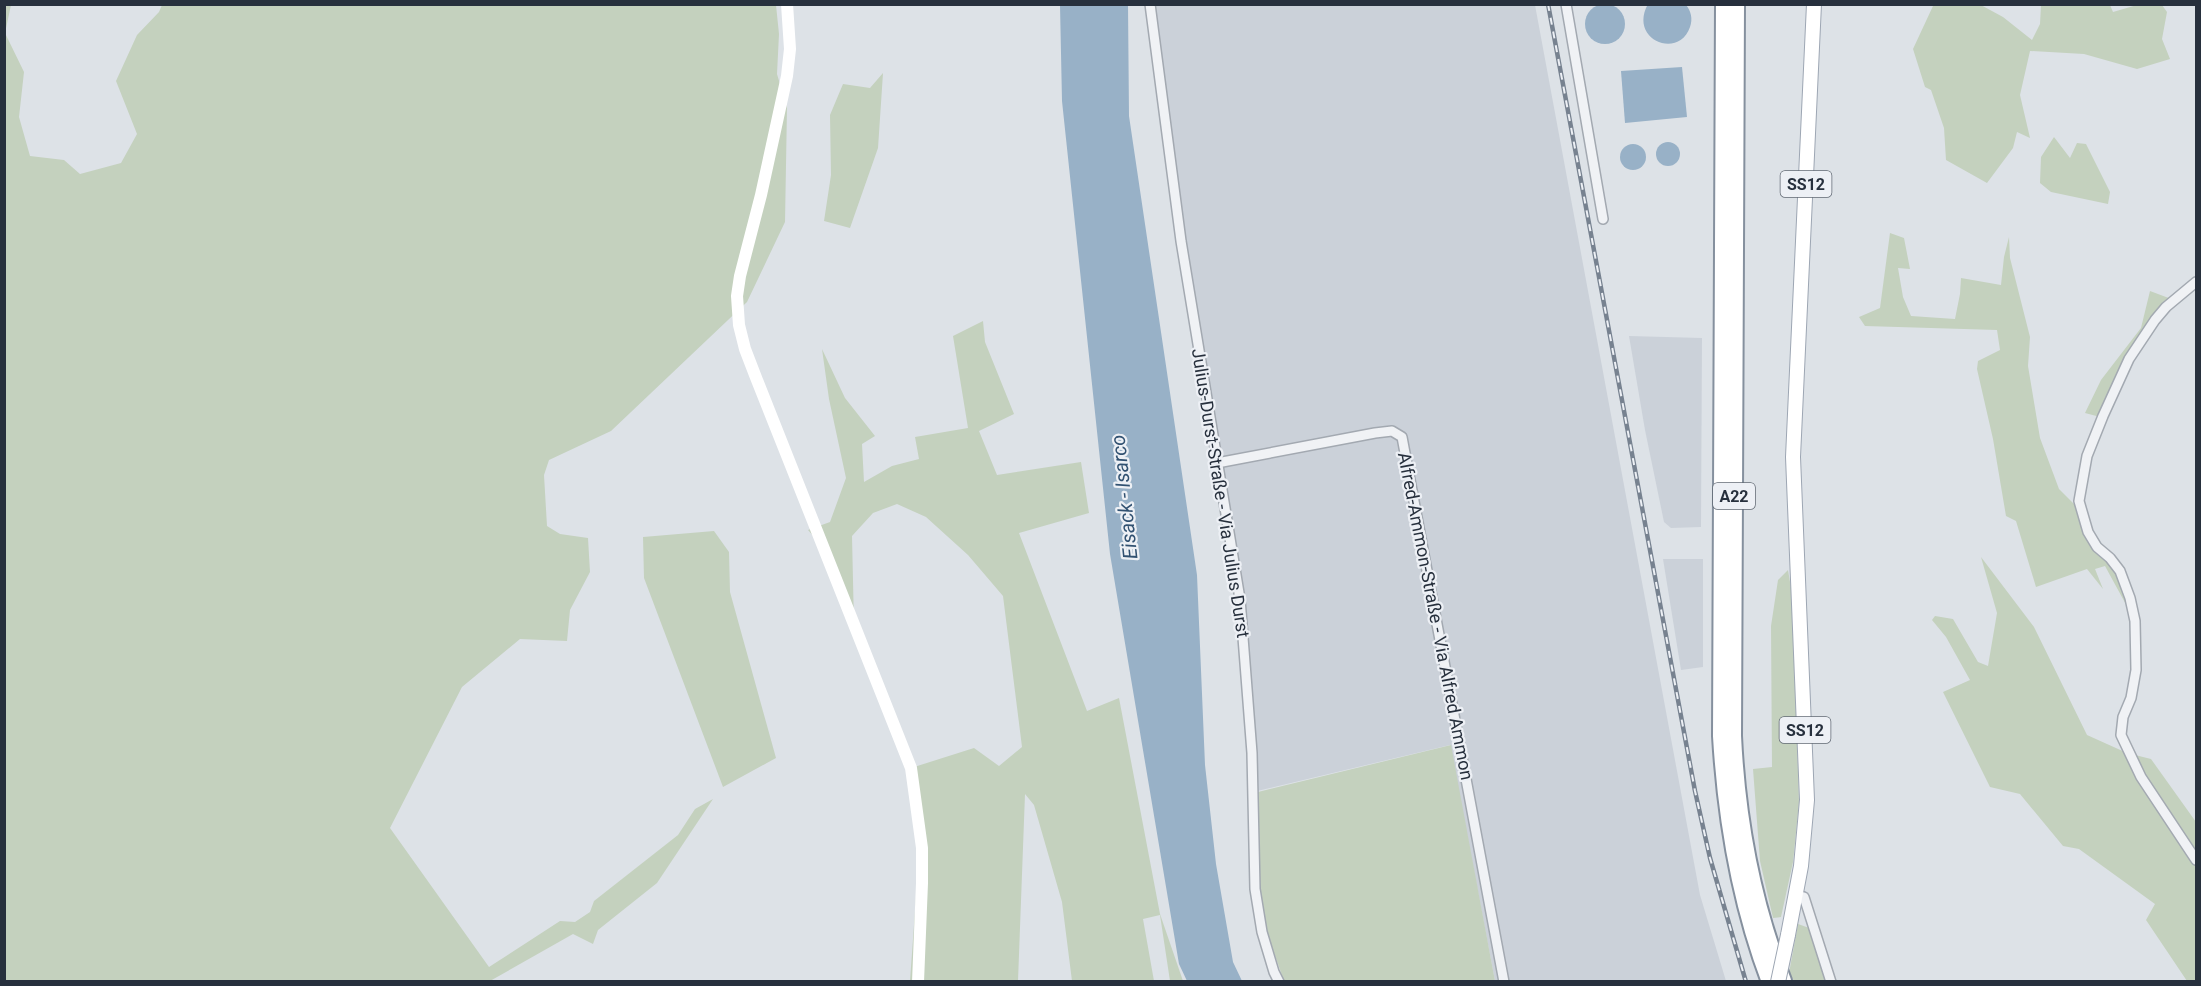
<svg xmlns="http://www.w3.org/2000/svg" width="2201" height="986" font-family="Roboto,sans-serif">
<rect width="100%" height="100%" fill="#dde2e7"/>
<g fill="#cbd1d9">
<path d="M1150 5H1535L1700 895 1726 981H1495L1450 745 1253 792 1248 681Z"/>
<path d="M1629 336 1702 338 1701 527 1671 528 1664 522 1645 430Z"/>
<path d="M1663 559H1703V667L1681 670Z"/>
</g>
<g fill="#c4d1be">
<path d="M1979 4 2003 17 2032 40 2040 24 2041 5H2110L2113 12 2137 5H2162L2167 12 2162 39 2170 59 2137 69 2084 54 2030 51 2020 95 2030 138 2017 132 2013 148 1987 183 1946 160 1944 128 1931 90 1925 87 1913 49 1933 6Z"/>
<path d="M5 5H11L5 33 24 72 19 117 30 156 64 160 80 174 121 163 137 134 116 81 137 35 159 12 162 5H776L779 34 777 74 787 108 785 222 747 302 611 431 549 460 544 475 547 526 560 534 588 538 590 572 570 610 567 641 520 639 462 687 390 828 489 967 560 921 575 922 590 912 594 901 678 835 695 809 713 799 657 883 598 930 593 944 573 934 490 981 5 982Z"/>
<path d="M883 73 878 148 850 228 824 221 831 175 830 115 843 84 870 88Z"/>
<path d="M2054 137 2070 158 2077 143 2086 144 2110 192 2108 204 2051 192 2040 183 2041 157Z"/>
<path d="M1890 233 1904 238 1910 269 1898 268 1903 297 1911 316 1955 319 1960 294 1961 278 2001 285 2004 257 2009 237 2010 258 2030 337 2028 366 2040 438 2059 489 2079 509 2088 532 2120 571 2135 621 2105 566 2095 569 2103 589 2087 569 2036 587 2016 521 2006 516 1993 439 1977 369 1978 361 2000 350 1997 330 1865 326 1859 317 1880 308Z"/>
<path d="M2150 291 2174 300 2134 355 2104 418 2085 413 2101 380 2141 328Z"/>
<path d="M983 321 985 342 1014 414 979 431 997 475 1081 462 1089 513 1019 533 1087 711 1119 698 1160 914 1183 981H1170L1160 915 1143 919 1154 981H1072L1062 902 1034 805 1025 794 1018 981H910L918 869 911 768 974 748 999 766 1022 747 1003 596 968 555 926 517 897 504 873 513 852 536 854 625 824 548 808 530 830 522 846 478 829 399 822 349 845 398 875 436 862 444 864 482 892 466 919 459 915 437 968 428 953 336Z"/>
<path d="M714 531 729 552 730 592 776 758 723 787 644 578 643 537Z"/>
<path d="M1981 557 2034 627 2087 735 2127 753 2151 759 2196 822V981H2187L2146 920 2155 904 2079 849 2063 846 2020 794 1990 787 1943 692 1970 680 1946 637 1932 620 1935 616 1953 619 1978 662 1988 666 1997 613Z"/>
<path d="M1788 570 1792 594 1799 802 1793 862 1781 917 1773 918 1760 861 1753 769 1772 767 1771 626 1778 580Z"/>
<path d="M1451 745 1495 981H1284L1267 933 1260 891 1258 792Z"/>
<path d="M1798 924 1812 929 1828 981H1794L1789 973Z"/>
</g>
<g fill="#98b1c7">
<path d="M1648 4 1686 5C1691 11 1693 19 1690 27 1679 60 1628 40 1648 4Z"/>
<circle cx="1605" cy="24" r="20"/>
<path d="M1060 5H1128L1129 116 1197 575 1205 765 1216 864 1233 962 1242 981H1187L1179 964 1110 554 1062 101Z"/>
<path d="M1682 67 1687 117 1625 123 1621 71Z"/>
<circle cx="1668" cy="154" r="12"/>
<circle cx="1633" cy="157" r="13"/>
</g>
<g fill="none" stroke-linecap="round" stroke-linejoin="round">
<defs>
<g id="street">
<path d="M1150 4 1181 241 1240 599 1252 753 1255 889 1262 932 1274 972 1279 982"/>
<path d="M1566 4 1603 219"/>
<path d="M2196 282 2166 307 2155 320 2129 359 2103 416 2087 456 2079 501 2088 532 2097 547 2110 558 2120 571 2130 598 2135 621 2136 670 2131 698 2123 717 2121 735 2141 777 2196 860"/>
<path d="M1217 463 1375 433 1392 431 1402 437 1504 982"/>
<path d="M1796 895 1804 897 1831 982"/>
</g>
<path id="primary" d="M1788 935 1801 866 1807 800 1793 457 1814 4"/>
<g id="highway">
<path d="M1724 4 1721 736C1726 821 1740 903 1770 982"/>
<path d="M1736 4 1733 736C1737 820 1752 902 1783 981"/>
</g>
</defs>
<use href="#street" stroke="#a3a9b1" stroke-width="12"/>
<use href="#primary" stroke="#9da6b3" stroke-width="16"/>
<use href="#highway" stroke="#85909e" stroke-width="20"/>
<use href="#street" stroke="#f0f2f5" stroke-width="9"/>
<path stroke="#fff" stroke-width="12" d="M787 4 790 49 787 76 761 195 740 276 737 296 739 325 745 349 755 375 911 768 922 848V883L918 982"/>
<use href="#primary" stroke="#fff" stroke-width="14"/>
<use href="#highway" stroke="#fff" stroke-width="16"/>
<defs>
<path id="rail" d="M1548 4 1695 791 1710 858 1746 982"/>
</defs>
<use href="#rail" stroke="#778290" stroke-width="4.5"/>
<use href="#rail" stroke="#edf0f5" stroke-width="2" stroke-dasharray="7" stroke-linecap="butt"/>
<defs>
<path id="primary-bridge" d="M1778 982 1788 935"/>
</defs>
<use href="#primary-bridge" stroke="#9da6b3" stroke-width="16" stroke-linecap="butt"/>
<use href="#primary-bridge" stroke="#fff" stroke-width="14"/>
</g>
<g text-anchor="middle" dominant-baseline="central" stroke-width="4.5" stroke-linejoin="round" paint-order="stroke">
<g fill="#edf0f5" stroke="#626a74" stroke-width="1.5">
<rect x="1780.5" y="171" width="51" height="26" rx="4.5"/>
<rect x="1713" y="483" width="42" height="26" rx="4.5"/>
<rect x="1779.5" y="717" width="51" height="26" rx="4.5"/>
</g>
<g font-size="16" font-weight="bold" fill="#27303d">
<text x="1806" y="184">SS12</text>
<text x="1734" y="496">A22</text>
<text x="1805" y="730">SS12</text>
</g>
<g font-size="18" fill="#27303d" stroke="#edf0f5">
<text transform="translate(1221 493) rotate(81)">Julius-Durst-Straße - Via Julius Durst</text>
<text transform="translate(1436 616) rotate(79)">Alfred-Ammon-Straße - Via Alfred Ammon</text>
</g>
<g font-size="20" font-style="italic" fill="#315171" stroke="#edf0f5">
<text transform="translate(1124 497) rotate(-96)">Eisack - Isarco</text>
</g>
</g>
<rect width="2201" height="986" fill="none" stroke="#27303d" stroke-width="12"/>
</svg>
